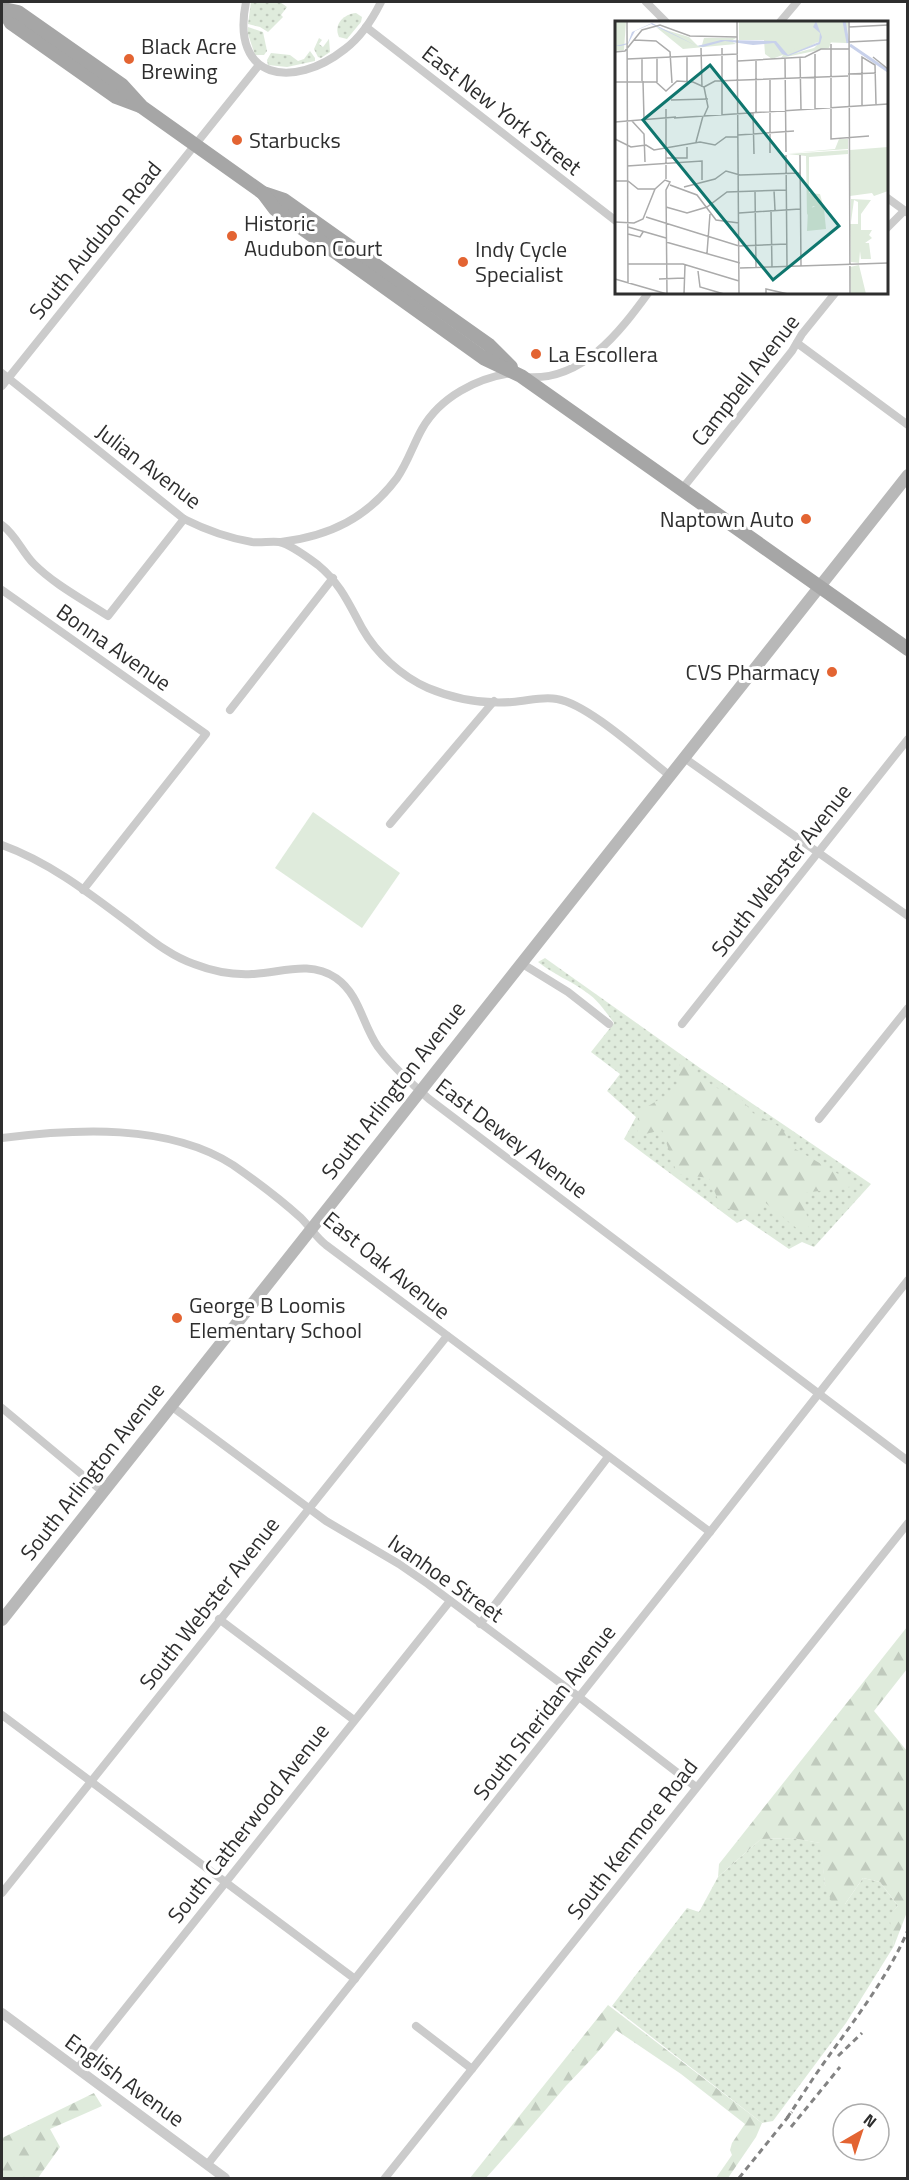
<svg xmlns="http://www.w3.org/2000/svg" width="909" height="2180" font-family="'Titillium Web',sans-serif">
<defs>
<pattern id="grass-dots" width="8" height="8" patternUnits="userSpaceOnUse" patternTransform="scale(1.5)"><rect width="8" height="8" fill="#dfebdc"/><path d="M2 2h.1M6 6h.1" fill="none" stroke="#c0cabd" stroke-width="1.8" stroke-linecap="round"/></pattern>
<pattern id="forest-firs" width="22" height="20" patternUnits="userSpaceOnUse" patternTransform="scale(1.5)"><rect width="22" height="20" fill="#dfebdc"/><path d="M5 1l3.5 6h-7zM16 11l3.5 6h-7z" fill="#c0cabd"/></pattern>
</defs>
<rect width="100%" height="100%" fill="#fff"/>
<g fill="url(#grass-dots)">
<path d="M251 2H280L287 7 281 15 283 17 268 32 260 27 248 24Z"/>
<path d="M356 13 362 17 361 22 347 39 339 37C333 24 344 14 356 13Z"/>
<path d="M248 27 263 32 267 51 264 55H255L248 34Z"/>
<path d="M319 38 322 40 319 44 323 47 329 39 330 52 321 58 318 57 314 49Z"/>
<path d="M310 51 315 58V61L287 67 268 65 267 60 271 53 290 55 298 61 304 59Z"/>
<path d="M545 958 700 1068 871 1184 814 1247 802 1242 789 1249 745 1219 737 1223 624 1139 636 1117 607 1091 620 1074 591 1052 614 1023C606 1012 598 1000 586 992 571 981 553 974 538 962Z"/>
<path d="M792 1838 821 1843 825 1885 845 1904 863 1878 880 1882 898 1906 890 1915 894 1946 846 2023 773 2121 762 2123 612 2006 687 1908 699 1912 718 1877 761 1839Z"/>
</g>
<g fill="url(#forest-firs)">
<path d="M680 1058 714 1087 738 1095 753 1113 782 1128 792 1147 859 1186 803 1193 811 1240 762 1200 757 1216 721 1207 709 1178 677 1174 662 1130 637 1136 640 1111 678 1088Z"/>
<path d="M907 1627V1669L874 1711 907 1751V1912L894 1946 889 1915 898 1906 880 1882 863 1878 845 1904 832 1903 825 1885 820 1843 792 1838 761 1839 718 1877 719 1864Z"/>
<path d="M608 2005 762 2123 756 2137 728 2178H716L732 2155 730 2150 732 2143 745 2124 681 2074 616 2030C601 2050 583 2068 566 2086 539 2117 513 2148 486 2178H470Z"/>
<path d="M94 2093 102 2106 50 2129 60 2147 38 2178H2V2138Z"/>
</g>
<path fill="#dfebdc" d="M313 812 400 873 362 928 275 868Z"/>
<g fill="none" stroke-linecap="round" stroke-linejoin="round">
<g stroke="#cbcbcb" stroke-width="8">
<path d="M246 2C230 80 293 90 345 49 361 37 372 20 381 2"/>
<path d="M646 2 666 22"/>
<path d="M780 22 797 2"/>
<path d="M366 27 616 221"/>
<path d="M886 197 908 213"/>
<path d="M886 229 904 211"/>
<path d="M797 343 908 425"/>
<path d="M2 373 184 519C206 530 228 538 252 542 261 543 271 541 279 542 290 544 310 559 318 565 340 583 349 604 362 628 376 653 401 676 428 688 454 699 484 704 512 702 528 701 542 696 557 699 588 704 643 755 669 775"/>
<path d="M525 377C582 382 619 333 649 292"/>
<path d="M2 386 259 65"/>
<path d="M682 489 792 351 802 334 836 292"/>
<path d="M2 525C16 535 22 552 34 564 55 585 84 600 108 616L184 519"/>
<path d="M281 542C330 536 367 518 397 478 408 462 413 445 422 429 440 397 477 378 512 373"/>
<path d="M2 590 206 734 83 890"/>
<path d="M230 710 333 578"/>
<path d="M683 757 908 916"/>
<path d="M390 824 494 701"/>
<path d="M2 845C49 862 89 893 129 923 149 938 170 956 194 964 212 971 233 975 252 974 281 973 309 960 336 978 360 995 362 1024 378 1047 392 1066 411 1083 429 1099L908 1461"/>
<path d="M521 963 568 992 609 1024"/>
<path d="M682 1024 908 739"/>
<path d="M819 1119 908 1008"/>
<path d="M2 1138C74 1129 168 1123 233 1165 256 1181 280 1199 301 1218 310 1227 316 1237 326 1245L710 1532"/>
<path d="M171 1406 326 1521 399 1564 428 1584 579 1697 696 1787"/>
<path d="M2 1408 103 1492"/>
<path d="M219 1619 354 1720"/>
<path d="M480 1624 608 1457"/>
<path d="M2 1715 355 1979"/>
<path d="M2 1893 447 1336"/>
<path d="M416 2026 472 2069"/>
<path d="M77 2069 450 1601"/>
<path d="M207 2165 710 1532 908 1280"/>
<path d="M385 2178 908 1523"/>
</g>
<path stroke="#cbcbcb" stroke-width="10" d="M2 2013 225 2178"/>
<path stroke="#b8b8b8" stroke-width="12" d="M2 1620 908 475"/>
<g stroke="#a6a6a6" stroke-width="14">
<path d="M2 7 11 23 116 97 140 106"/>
<path d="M4 9 18 12 122 85 142 107 263 193 284 200 489 345 511 367"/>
<path d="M263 193 275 209 485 359 521 376 908 649"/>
</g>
<g stroke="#838383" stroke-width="3" stroke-dasharray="6 4.5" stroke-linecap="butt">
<path d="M838 2056 862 2033"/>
<path d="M787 2118C800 2099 812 2079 826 2060 855 2019 888 1977 908 1930"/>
<path d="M791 2127 840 2067"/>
<path d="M739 2178 792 2112"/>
</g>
</g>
<g fill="#e36432" stroke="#fff" stroke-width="2">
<circle cx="129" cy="59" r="6"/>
<circle cx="237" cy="140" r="6"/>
<circle cx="232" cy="236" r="6"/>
<circle cx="463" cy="262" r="6"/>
<circle cx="536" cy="354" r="6"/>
<circle cx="806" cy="519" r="6"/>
<circle cx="832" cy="672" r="6"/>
<circle cx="177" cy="1318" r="6"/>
</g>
<g text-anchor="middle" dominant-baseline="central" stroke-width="6" stroke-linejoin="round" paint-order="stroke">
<g font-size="22" fill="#2e2e2e" stroke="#fff" text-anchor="start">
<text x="141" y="46">Black Acre<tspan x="141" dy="25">Brewing</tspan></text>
<text x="249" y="140">Starbucks</text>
<text x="244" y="223">Historic<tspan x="244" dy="25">Audubon Court</tspan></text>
<text x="475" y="249">Indy Cycle<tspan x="475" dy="25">Specialist</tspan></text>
<text x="548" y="354">La Escollera</text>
<text x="794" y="519" text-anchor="end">Naptown Auto</text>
<text x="820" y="672" text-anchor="end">CVS Pharmacy</text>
<text x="189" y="1305">George B Loomis<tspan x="189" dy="25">Elementary School</tspan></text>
</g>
<g font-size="22" fill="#2e2e2e" stroke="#fff">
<text transform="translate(502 110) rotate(38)">East New York Street</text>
<text transform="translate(95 240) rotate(-51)">South Audubon Road</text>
<text transform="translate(745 380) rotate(-52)">Campbell Avenue</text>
<text transform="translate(149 466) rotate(37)">Julian Avenue</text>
<text transform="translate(114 647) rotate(35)">Bonna Avenue</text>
<text transform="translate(781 870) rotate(-52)">South Webster Avenue</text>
<text transform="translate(393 1090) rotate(-52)">South Arlington Avenue</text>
<text transform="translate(512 1138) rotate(37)">East Dewey Avenue</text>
<text transform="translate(387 1265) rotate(39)">East Oak Avenue</text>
<text transform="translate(92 1471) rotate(-52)">South Arlington Avenue</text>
<text transform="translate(446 1578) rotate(35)">Ivanhoe Street</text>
<text transform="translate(209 1603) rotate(-52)">South Webster Avenue</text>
<text transform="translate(544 1712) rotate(-52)">South Sheridan Avenue</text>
<text transform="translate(248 1823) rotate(-52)">South Catherwood Avenue</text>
<text transform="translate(632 1839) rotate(-52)">South Kenmore Road</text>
<text transform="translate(125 2080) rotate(36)">English Avenue</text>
</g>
</g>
<g transform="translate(615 21)">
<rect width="273" height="273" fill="#fff"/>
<path d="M124 0H233L232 22 202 21 157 38 150 33 149 19H124ZM224 118H233V128L176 132 220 128ZM273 126V170L259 175 257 172 235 175V129ZM236 178 256 179 246 193V209H257L254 214 257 217 250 222H254L256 238H246L245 230 244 242 236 241 235 203H243V181L239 179 236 201ZM204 184 209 188 211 208 192 210 193 188ZM244 244 251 273H236L235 246Z" fill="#dfebdc"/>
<path d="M41 6 74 16 83 25 109 20 87 24 89 17H121L116 20 121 23 68 28ZM208 18 216 21 214 27 166 37 170 31 205 20 181 32 199 27ZM233 129V133L194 136V172L205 173 209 188 198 185 192 194 191 135 172 133Z" fill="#dfebdc"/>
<path d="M0 0H11L9 29 0 30Z" fill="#dfebdc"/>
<path d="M201 0 207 16 205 23 173 35 167 33 159 22 138 24 110 20 88 26 82 25 36 3 20 10 13 23 6 25H0L13 22 17 11 37 2 82 25 106 19 161 20 173 34 204 21 205 12 198 6Z" fill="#c8d1eb"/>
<path fill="none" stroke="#c8d1eb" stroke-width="3" d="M229 0 233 22M235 24 273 50"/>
<path fill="none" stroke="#ababab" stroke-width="1.5" d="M12 0 13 262M122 0 124 273M234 0 235 273M234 6 273 4M19 19 41 20 55 31 57 62M234 21 273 19M216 23V118L254 115M86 27 87 66M107 27V60M0 31 10 30 27 9 45 4 75 15 122 16M200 33V88M72 35V60M258 36 273 48M42 37V61M185 37 186 89M12 38 123 33M27 38V60M170 38 171 131M141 39V92M123 40 190 36 206 28H234M233 53 261 52M28 60 29 98M107 60V94M0 61H41L51 70 62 60 78 61 89 66M89 66 100 60 233 55M56 79 93 78M247 84V36L260 44 261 83M51 88V158M138 92 139 133M89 95 93 86 89 66M59 97 273 83M17 100 29 113 30 141M0 101 61 96M123 114 179 110M0 118 16 126 31 124 39 129 85 121 100 124 111 116H123M81 121 88 95M155 132V59M171 134 172 245M185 134 186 245M51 137H72V126M12 145 87 140V159M0 160H13L23 168H40L50 159 55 161 51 169 52 273M55 164 82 174 101 199 124 202M69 166 100 158 111 150 125 154 185 152M159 169 160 189M140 170 141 246M51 186 72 192 92 186 112 171 171 169M156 189 157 246M124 192 185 188M31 196 124 225 172 223M0 201 19 202 28 198 40 168M13 206 51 217M13 213 25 216 28 211M51 221 125 242M92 232 95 193M13 243H68L124 260M125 247 273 242M83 250 85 266 109 273M0 258 52 273M44 258 69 257M69 273 70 244M151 273V268L173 273"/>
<path fill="#0f766e" fill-opacity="0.15" stroke="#0f766e" stroke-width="3" d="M95 44 224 205 158 259 28 99Z"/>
<rect width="273" height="273" fill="none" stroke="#2e2e2e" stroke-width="3"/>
</g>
<rect width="909" height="2180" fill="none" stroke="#2e2e2e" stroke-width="6"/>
<g transform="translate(861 2132) rotate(39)"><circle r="28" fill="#ffffff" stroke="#ababab" stroke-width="1.5"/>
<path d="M0-4.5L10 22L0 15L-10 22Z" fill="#e36432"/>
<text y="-9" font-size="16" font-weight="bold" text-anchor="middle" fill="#2e2e2e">N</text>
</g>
</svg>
